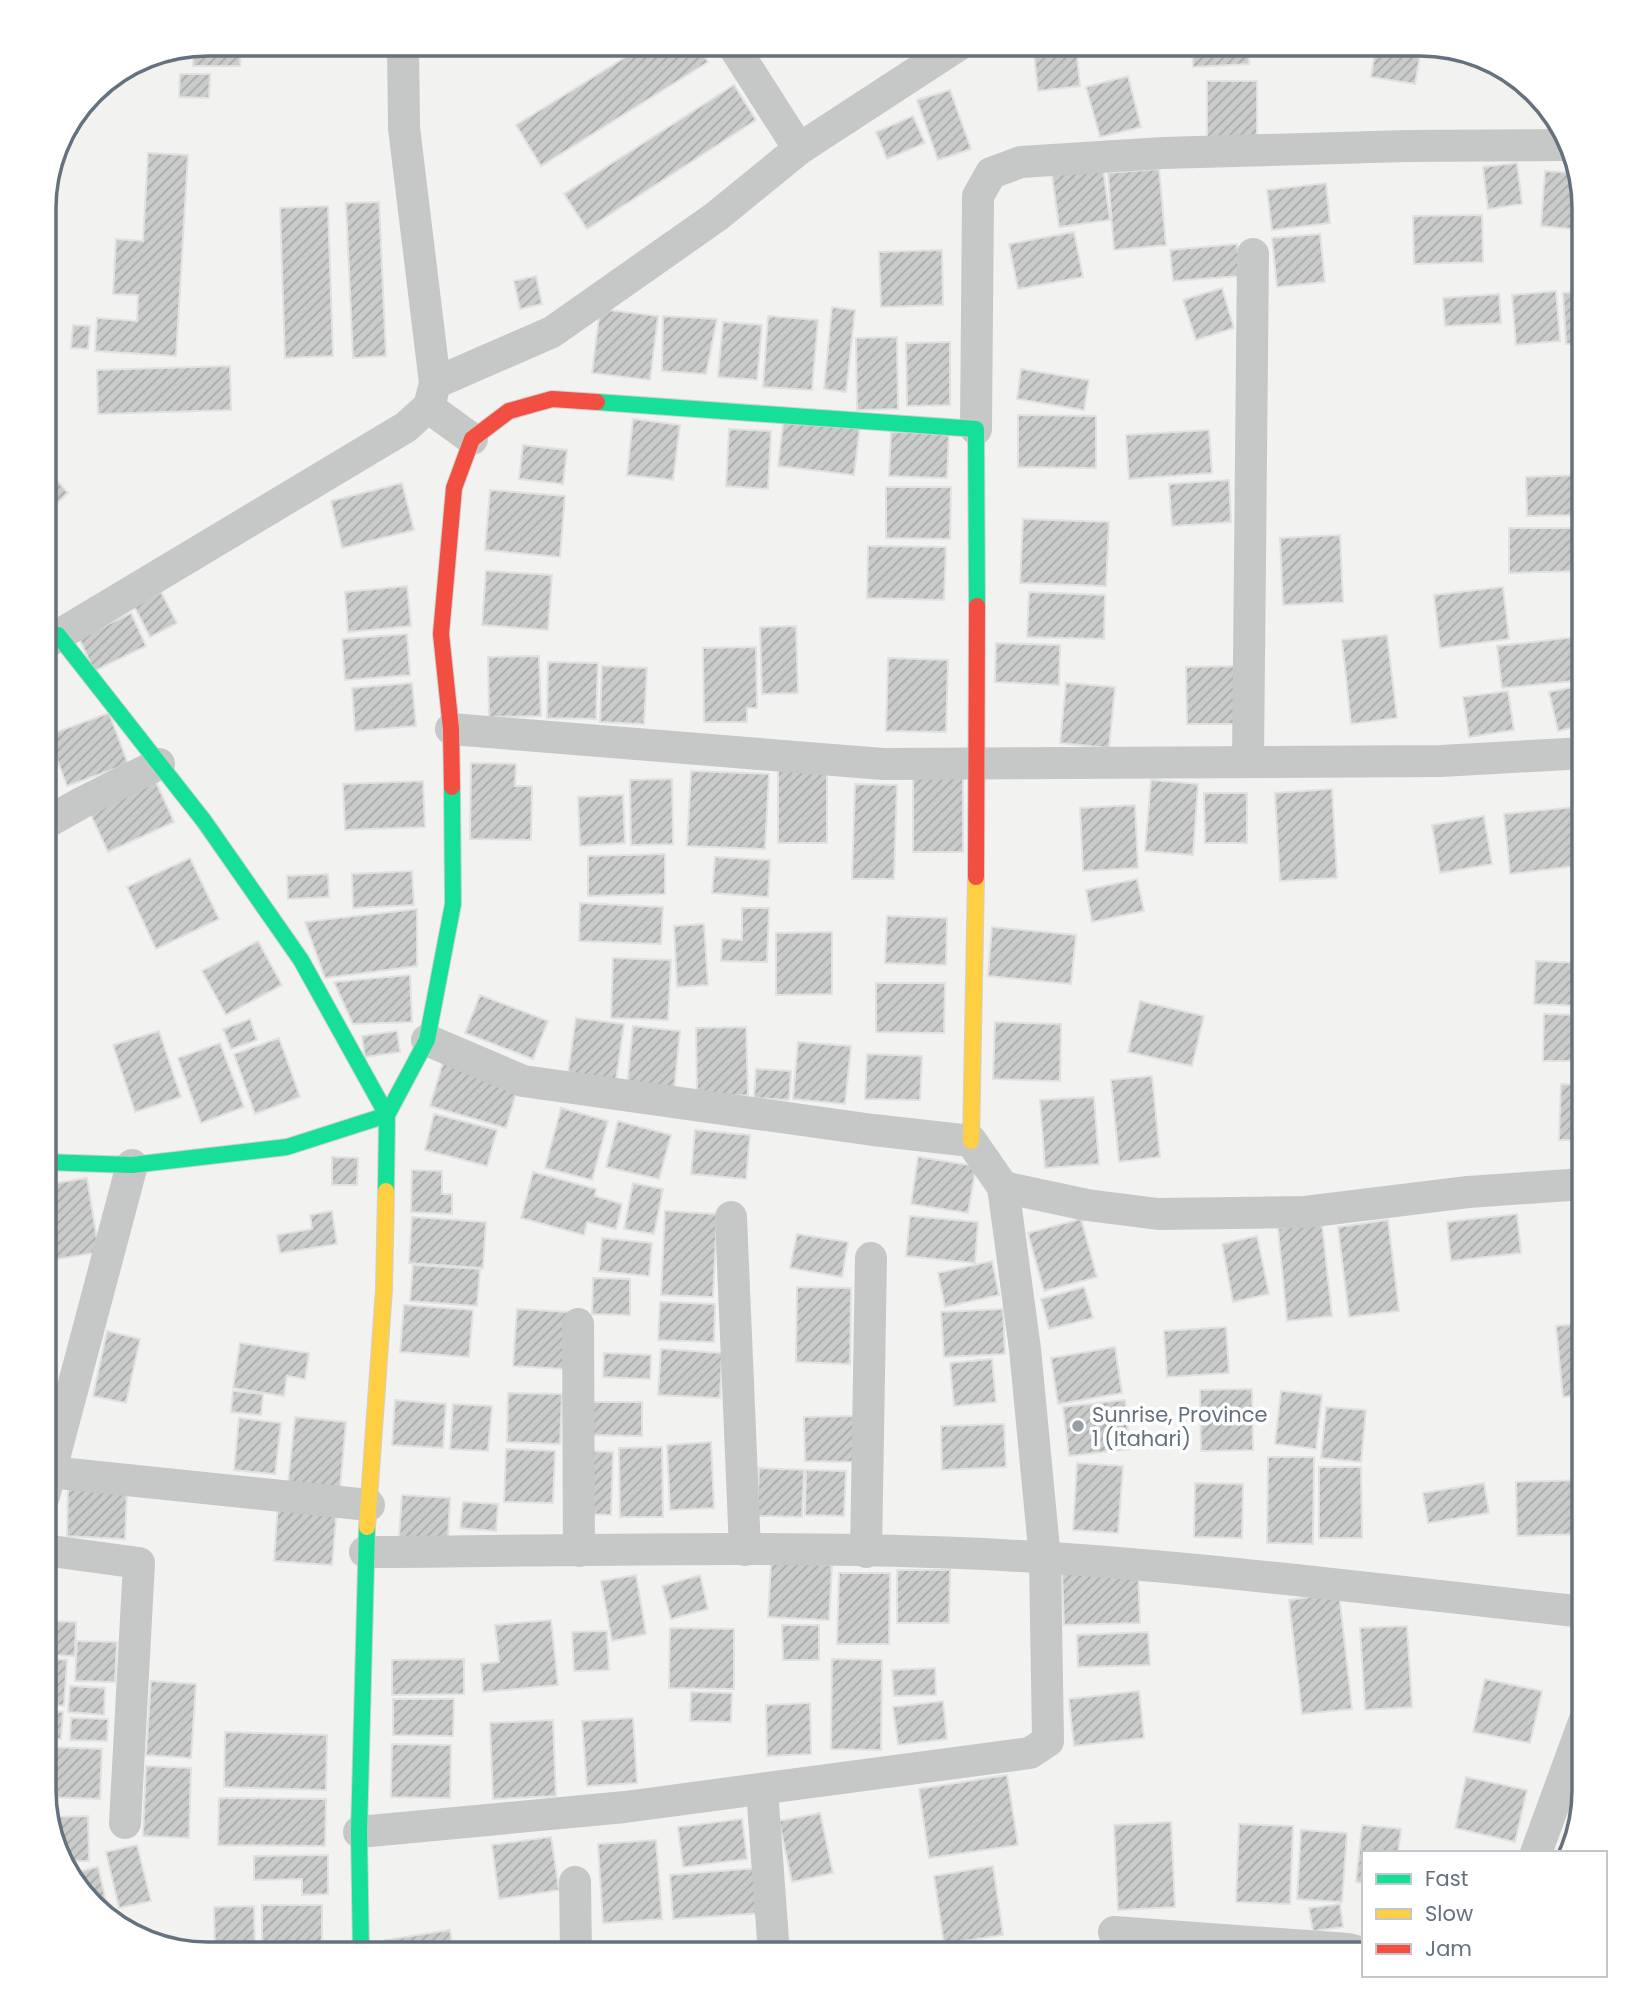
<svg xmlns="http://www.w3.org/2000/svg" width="1628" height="1998" font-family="Poppins,sans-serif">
<defs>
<pattern id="building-hatch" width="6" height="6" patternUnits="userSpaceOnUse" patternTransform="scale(1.75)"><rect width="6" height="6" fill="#cacbcb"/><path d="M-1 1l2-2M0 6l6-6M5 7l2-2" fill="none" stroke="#a8a9aa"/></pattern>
</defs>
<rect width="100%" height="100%" fill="#f2f2f0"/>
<g fill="url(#building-hatch)" stroke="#e1e1e0" stroke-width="2">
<path d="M208 44H241L240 66H193L194 46Z"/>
<path d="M647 44H697L708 62 541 166 516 125Z"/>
<path d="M1033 44H1076L1080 86 1038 91Z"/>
<path d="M1192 44H1248L1249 64 1193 67Z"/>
<path d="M1376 44H1422L1415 84 1371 77Z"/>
<path d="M180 74H210L209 98 179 97Z"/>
<path d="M1128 76 1141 127 1100 137 1086 87Z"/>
<rect x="1207" y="81" width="50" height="66"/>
<path d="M734 85 756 120 587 229 564 194Z"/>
<path d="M950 90 971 149 938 160 917 100Z"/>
<path d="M913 116 925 143 887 159 876 132Z"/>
<path d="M148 153 188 155 176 356 95 351 97 318 137 321 138 295 113 294 116 239 143 241Z"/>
<path d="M1517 163 1522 204 1488 209 1483 167Z"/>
<path d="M1103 168 1110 220 1059 227 1052 175Z"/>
<path d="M1159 169 1166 245 1114 250 1108 173Z"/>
<path d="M1545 171 1574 173 1584 207V230L1541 226Z"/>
<path d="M1326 183 1330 223 1272 230 1267 190Z"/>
<path d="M379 202 386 356 353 358 346 203Z"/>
<path d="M328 206 333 356 285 358 280 208Z"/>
<path d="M1482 215 1483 262 1414 264 1413 216Z"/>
<path d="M1074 232 1083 277 1018 289 1009 244Z"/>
<path d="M1320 234 1325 282 1277 287 1272 238Z"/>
<path d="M1237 244 1240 276 1173 281 1170 250Z"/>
<path d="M942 250 943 305 881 307 879 252Z"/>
<path d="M536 276 542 304 520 309 514 281Z"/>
<path d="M1222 288 1234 328 1196 340 1183 300Z"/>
<path d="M1556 291 1560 341 1516 345 1512 295Z"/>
<path d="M1584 291V343L1566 344 1563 293Z"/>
<path d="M1499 294 1501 323 1445 326 1443 298Z"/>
<path d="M832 307 855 310 846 392 824 389Z"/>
<path d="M600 309 658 316 650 380 592 373Z"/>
<path d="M663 316 717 319 706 374 662 371Z"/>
<path d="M768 316 818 320 812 390 763 387Z"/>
<path d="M723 322 762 325 757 380 718 377Z"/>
<path d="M73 325 90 326 88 349 71 348Z"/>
<path d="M897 337 898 409 857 410 856 338Z"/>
<path d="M950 342V405L907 406 906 343Z"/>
<path d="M230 366 231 410 98 414 97 370Z"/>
<path d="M1021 369 1089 380 1084 410 1017 399Z"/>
<path d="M1018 415 1096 416V468L1018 467Z"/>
<path d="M784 417 860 425 854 475 778 466Z"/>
<path d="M633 419 680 425 673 480 627 475Z"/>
<path d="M729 429 771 431 768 489 726 486Z"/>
<path d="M1209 430 1212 473 1129 479 1126 435Z"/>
<path d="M891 432 949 433 947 478 889 476Z"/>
<path d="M523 445 567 450 563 484 519 479Z"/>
<path d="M49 472 68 493 44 515V476Z"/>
<path d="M1584 475V515L1527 516 1526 477Z"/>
<path d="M1229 480 1231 522 1172 526 1169 484Z"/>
<path d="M402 483 414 530 342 548 331 501Z"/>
<path d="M886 487H951L950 539 886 538Z"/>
<path d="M490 490 565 496 560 557 485 550Z"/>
<path d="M1023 519 1109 522 1106 586 1020 583Z"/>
<path d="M1509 528H1584V571L1509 573Z"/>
<path d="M1340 535 1343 602 1283 605 1280 538Z"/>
<path d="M868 546 946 547 944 600 867 598Z"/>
<path d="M486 571 552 575 548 630 482 625Z"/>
<path d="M407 586 411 626 348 632 345 592Z"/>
<path d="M1503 587 1509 639 1440 648 1434 595Z"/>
<path d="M161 592 177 623 150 637 134 606Z"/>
<path d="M1029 592 1105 595 1104 639 1027 637Z"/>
<path d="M131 613 146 646 94 671 79 638Z"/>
<path d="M796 626 798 693 762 694 760 627Z"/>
<path d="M407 634 410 675 345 680 342 639Z"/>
<path d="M1387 635 1397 718 1351 724 1342 640Z"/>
<path d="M1584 636V680L1502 688 1497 646Z"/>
<path d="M996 643 1060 645 1059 685 995 682Z"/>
<path d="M756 647 757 708H747V722H704L703 648Z"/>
<path d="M539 656 541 716 489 717 488 657Z"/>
<path d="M888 658 948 660 946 732 886 731Z"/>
<path d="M548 662 598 663 596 719 547 718Z"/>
<path d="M602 666 647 668 644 724 600 722Z"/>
<path d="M1239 666V724H1187L1186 667Z"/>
<path d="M412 683 416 726 355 731 352 688Z"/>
<path d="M1066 683 1115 687 1109 748 1060 743Z"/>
<path d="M1584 685V725L1558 731 1549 692Z"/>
<path d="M1508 691 1514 730 1469 737 1463 697Z"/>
<path d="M109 713 128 764 67 786 48 735Z"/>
<path d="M471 763 516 764 515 786H532L531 840 470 839Z"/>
<rect x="778" y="768" width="49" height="75"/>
<path d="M691 771 769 774 765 849 687 846Z"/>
<rect x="913" y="776" width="50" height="76"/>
<path d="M672 779 673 844 631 845 630 780Z"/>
<path d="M1151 780 1198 784 1193 855 1145 851Z"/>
<path d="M423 781 425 827 345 830 343 784Z"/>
<path d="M156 782 174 822 108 852 90 813Z"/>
<path d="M855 784 897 785 894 879H852Z"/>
<path d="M1332 789 1337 878 1280 881 1275 793Z"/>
<path d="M1204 793H1247V843H1205Z"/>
<path d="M623 795 625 843 580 846 578 797Z"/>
<path d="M1135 805 1138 868 1083 871 1080 808Z"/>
<path d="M1584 806V865L1510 874 1504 814Z"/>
<path d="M1484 816 1492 864 1440 873 1432 825Z"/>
<path d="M665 854V894L588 896V856Z"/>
<path d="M715 857 770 860 768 897 712 893Z"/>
<path d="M190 858 219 919 156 949 127 887Z"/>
<path d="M412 871 414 905 353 908 352 874Z"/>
<path d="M328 874 329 897 288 899 287 876Z"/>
<path d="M1137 879 1144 911 1092 922 1086 890Z"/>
<path d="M580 903 663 907 661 944 579 941Z"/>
<path d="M742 908H769L767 962 721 961 722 939 742 940Z"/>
<path d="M417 909V966L325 978 305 922Z"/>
<path d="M887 916 947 918 946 965 885 963Z"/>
<path d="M704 924 708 985 677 987 674 926Z"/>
<path d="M992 927 1076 935 1071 984 988 976Z"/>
<path d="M832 932V994L776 995V933Z"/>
<path d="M258 941 282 985 226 1015 202 971Z"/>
<path d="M613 958 671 960 668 1020 611 1018Z"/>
<path d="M1536 961 1584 963V1006L1534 1004Z"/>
<path d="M410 975 412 1022 353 1024 334 982Z"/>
<path d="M876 983H945L944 1033 876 1032Z"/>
<path d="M480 995 548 1021 533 1059 465 1033Z"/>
<path d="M1140 1001 1204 1016 1192 1066 1128 1052Z"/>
<path d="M1544 1014 1584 1015V1061H1543Z"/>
<path d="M576 1018 624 1024 615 1087 567 1080Z"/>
<path d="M250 1019 257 1040 231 1049 223 1029Z"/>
<path d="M995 1022 1061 1024 1060 1081 993 1079Z"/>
<path d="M633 1026 680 1031 674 1091 627 1086Z"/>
<path d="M746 1027 748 1095 697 1096 696 1028Z"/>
<path d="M159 1031 181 1097 135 1112 113 1045Z"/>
<path d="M397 1031 400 1052 365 1057 362 1036Z"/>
<path d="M279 1038 300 1097 255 1114 234 1054Z"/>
<path d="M798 1042 851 1046 845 1104 793 1099Z"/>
<path d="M220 1043 244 1107 201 1123 178 1058Z"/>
<path d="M867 1054 922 1056 920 1100 865 1099Z"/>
<path d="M443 1062 519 1083 506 1128 430 1106Z"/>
<path d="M756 1069 791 1071 789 1100 754 1098Z"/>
<path d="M1152 1076 1160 1157 1119 1162 1111 1080Z"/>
<path d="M1561 1084 1584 1085V1140H1559Z"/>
<path d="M1094 1097 1099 1164 1045 1168 1040 1100Z"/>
<path d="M561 1108 608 1121 592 1180 545 1168Z"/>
<path d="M434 1114 497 1130 487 1166 425 1150Z"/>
<path d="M618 1121 671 1135 659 1179 606 1167Z"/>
<path d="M695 1130 750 1135 746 1179 691 1174Z"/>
<path d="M332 1157 358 1158 357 1185H332Z"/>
<path d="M918 1157 976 1166 968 1213 911 1204Z"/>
<path d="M412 1170 442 1171V1194H452V1214L411 1212Z"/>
<path d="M533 1172 596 1189 595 1196 622 1204 616 1229 587 1222 584 1235 521 1218Z"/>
<path d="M87 1178 99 1252 46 1261 44 1246V1185Z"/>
<path d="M633 1183 663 1189 654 1234 624 1229Z"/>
<path d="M1584 1202V1262L1577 1263 1573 1203Z"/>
<path d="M332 1211 337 1244 280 1253 277 1235 312 1229 310 1215Z"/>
<path d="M665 1211 717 1214 713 1297 661 1295Z"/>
<path d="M1517 1214 1521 1253 1451 1261 1447 1222Z"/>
<path d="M910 1216 978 1222 975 1263 906 1256Z"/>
<path d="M412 1217 486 1222 483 1268 409 1263Z"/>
<path d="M1081 1219 1097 1277 1044 1291 1028 1233Z"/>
<path d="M1388 1220 1399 1311 1349 1317 1338 1227Z"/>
<path d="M1322 1224 1332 1316 1287 1321 1278 1228Z"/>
<path d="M797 1234 848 1242 842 1277 790 1268Z"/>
<path d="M1257 1236 1269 1294 1233 1302 1222 1244Z"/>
<path d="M602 1238 652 1243 649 1276 599 1271Z"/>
<path d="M992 1261 999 1295 945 1307 938 1273Z"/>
<path d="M413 1265 480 1269 477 1306 410 1301Z"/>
<path d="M593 1278 630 1279V1315L592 1314Z"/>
<path d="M797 1287 851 1288 850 1364 796 1362Z"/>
<path d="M1084 1287 1093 1318 1049 1329 1041 1299Z"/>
<path d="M660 1302 715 1304 714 1342 658 1340Z"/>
<path d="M404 1305 473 1310 469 1357 400 1352Z"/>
<path d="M517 1309 568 1312 565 1369 513 1366Z"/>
<path d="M1003 1309 1005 1354 944 1357 941 1312Z"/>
<path d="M1584 1323V1395L1563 1397 1556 1326Z"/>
<path d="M1226 1327 1229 1373 1167 1377 1164 1331Z"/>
<path d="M107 1331 140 1339 126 1403 93 1396Z"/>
<path d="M240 1343 309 1353 305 1379 287 1376 284 1396 233 1388Z"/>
<path d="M1115 1347 1122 1393 1058 1404 1051 1358Z"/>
<path d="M661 1349 722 1353 720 1398 658 1395Z"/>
<path d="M604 1353 651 1355 650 1379 603 1377Z"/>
<path d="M44 1359 51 1361 44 1390Z"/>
<path d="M992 1359 996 1402 954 1406 950 1363Z"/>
<path d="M1252 1389 1253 1450 1201 1451 1200 1390Z"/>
<path d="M233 1391 263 1394 261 1415 231 1412Z"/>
<path d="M1281 1391 1322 1395 1316 1449 1275 1444Z"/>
<path d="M508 1393 562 1394 560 1444 507 1442Z"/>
<path d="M395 1400 446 1404 443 1448 392 1445Z"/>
<path d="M1125 1400 1130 1449 1069 1456 1063 1407Z"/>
<path d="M588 1402H642V1436L588 1435Z"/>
<path d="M453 1404 492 1406 488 1451 450 1449Z"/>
<path d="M1326 1407 1366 1410 1361 1462 1321 1458Z"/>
<path d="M856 1416 855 1462 805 1461 804 1417Z"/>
<path d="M295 1417 346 1422 340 1489 288 1483Z"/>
<path d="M239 1418 281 1423 275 1474 234 1470Z"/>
<path d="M1004 1424 1006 1467 942 1470 941 1426Z"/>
<path d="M711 1442 714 1508 670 1510 667 1445Z"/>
<path d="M662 1447 663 1517H620L619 1448Z"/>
<path d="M506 1449 555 1451 553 1503 504 1502Z"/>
<path d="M589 1451 613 1452 611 1515 587 1514Z"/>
<path d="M1268 1457H1314L1313 1544 1267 1543Z"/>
<path d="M1077 1463 1123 1466 1118 1533 1073 1530Z"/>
<path d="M1319 1467H1361L1362 1538H1319Z"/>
<path d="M759 1468 804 1470 802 1517 757 1516Z"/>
<path d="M806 1470 846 1471 844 1516 805 1515Z"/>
<path d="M1584 1480V1534L1517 1536 1516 1482Z"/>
<path d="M1195 1483 1243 1484 1242 1538 1194 1537Z"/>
<path d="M1484 1483 1489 1513 1428 1523 1423 1493Z"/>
<path d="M68 1489 127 1491 125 1539 67 1536Z"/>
<path d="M402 1495 450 1498 448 1540 399 1538Z"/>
<path d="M463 1502 498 1504 496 1531 460 1528Z"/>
<path d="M278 1503 337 1508 332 1565 274 1561Z"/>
<path d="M771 1562 832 1565 829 1620 768 1617Z"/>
<path d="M1138 1569 1140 1623 1064 1625 1062 1572Z"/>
<path d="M897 1570H950L949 1623H897Z"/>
<path d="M839 1573H890L889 1644H837Z"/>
<path d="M636 1575 646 1634 612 1641 601 1581Z"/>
<path d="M700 1575 708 1609 671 1619 662 1586Z"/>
<path d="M1339 1593 1352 1709 1302 1714 1289 1600Z"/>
<path d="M551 1620 558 1685 483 1692 481 1664 499 1662 495 1625Z"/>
<path d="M44 1621 76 1622 75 1656 44 1655Z"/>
<path d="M782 1625H819V1660H783Z"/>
<path d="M1407 1626 1412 1707 1365 1710 1360 1628Z"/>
<path d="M670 1628 734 1629V1689L669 1688Z"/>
<path d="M607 1631 609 1670 574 1671 572 1632Z"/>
<path d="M1148 1632 1150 1665 1078 1667 1077 1635Z"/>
<path d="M77 1641 117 1642 115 1682 75 1681Z"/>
<path d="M44 1658 67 1660 64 1706 44 1704Z"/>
<path d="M464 1659V1694L392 1695V1660Z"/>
<path d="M832 1659 882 1660 881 1750 831 1749Z"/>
<path d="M935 1668 936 1695 894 1696 892 1670Z"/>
<path d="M1485 1679 1542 1691 1530 1743 1473 1732Z"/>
<path d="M151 1681 196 1684 191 1758 146 1755Z"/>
<path d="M70 1686 105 1688 104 1715 68 1712Z"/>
<path d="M1139 1691 1144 1738 1074 1746 1069 1699Z"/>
<path d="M691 1692 732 1693 731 1722 690 1721Z"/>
<path d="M393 1699H454L453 1736 393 1735Z"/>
<path d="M943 1701 947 1739 898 1745 893 1707Z"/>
<path d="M810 1703 811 1754 767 1756 766 1705Z"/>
<path d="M44 1710 63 1712 61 1739 44 1738Z"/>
<path d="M71 1718 108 1719 107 1741 70 1740Z"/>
<path d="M633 1718 637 1783 587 1786 582 1721Z"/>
<path d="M553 1720 556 1796 493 1799 490 1723Z"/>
<path d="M225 1732 327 1735 326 1790 224 1787Z"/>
<path d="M392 1744 451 1745 450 1798 391 1797Z"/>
<path d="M49 1747 102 1749 100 1799 47 1797Z"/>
<path d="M146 1766 191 1768 189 1838 143 1836Z"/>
<path d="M1007 1775 1018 1845 929 1858 919 1789Z"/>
<path d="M1466 1777 1527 1790 1515 1842 1455 1828Z"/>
<path d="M219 1798 326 1799 325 1846 218 1845Z"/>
<path d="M820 1813 833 1873 792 1882 779 1821Z"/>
<path d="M88 1816 89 1861H65L52 1817Z"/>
<path d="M742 1819 747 1859 683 1867 678 1827Z"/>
<path d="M1171 1822 1175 1907 1118 1910 1114 1825Z"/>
<path d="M1239 1824 1293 1826 1290 1904 1236 1902Z"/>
<path d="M1362 1825 1401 1829 1398 1853H1364V1883L1356 1882Z"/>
<path d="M1301 1830 1347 1833 1342 1902 1297 1899Z"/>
<path d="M551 1837 559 1890 499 1899 492 1845Z"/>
<path d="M656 1840 662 1919 603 1923 598 1844Z"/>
<path d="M137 1845 151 1901 119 1908 106 1852Z"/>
<path d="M328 1855V1894L302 1895V1879L254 1880V1856Z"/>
<path d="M993 1866 1003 1935 944 1944 934 1876Z"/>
<path d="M98 1867 108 1909 102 1910 72 1882 69 1874Z"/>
<path d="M759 1868 763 1913 673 1919 670 1875Z"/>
<path d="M1340 1904 1343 1927 1313 1931 1309 1908Z"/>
<rect x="262" y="1905" width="60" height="49"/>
<path d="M254 1906 255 1954H215L214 1907Z"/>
<path d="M450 1930 453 1954H387L385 1940Z"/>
<path d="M1002 1941 1004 1954H967L965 1945Z"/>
<path d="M757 1943 760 1954H706Z"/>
<path d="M554 1945 556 1954H493V1953Z"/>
</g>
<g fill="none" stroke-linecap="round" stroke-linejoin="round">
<defs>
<g id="fast">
<path d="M597 402 976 429 977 606"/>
<path d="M58 635 204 821 301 960 387 1115 386 1191"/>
<path d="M44 1162 132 1165 287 1147 387 1115 427 1040 453 904 452 787"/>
<path d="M361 1954 359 1832 367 1527"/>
</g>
<g id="slow">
<path d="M971 1141 976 877"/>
<path d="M367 1527 384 1289 386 1191"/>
</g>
<g id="jam">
<path d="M452 787 451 729 441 634 454 488 472 439 509 411 552 399 597 402"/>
<path d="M976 877 977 606"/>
</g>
</defs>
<use href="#fast" stroke="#d0d0d0" stroke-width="18"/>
<use href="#slow" stroke="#d0d0d0" stroke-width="18"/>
<use href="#jam" stroke="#d0d0d0" stroke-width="18"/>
<g stroke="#c6c8c8" stroke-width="32">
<path d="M403 44 404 128 435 383 430 403"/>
<path d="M732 44 799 149"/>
<path d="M435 383 552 332 717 216 799 149 960 44"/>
<path d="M976 429 978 196 991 173 1021 162 1163 153 1407 146 1565 145"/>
<path d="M44 644 406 427 428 407 472 439"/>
<path d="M451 729 883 764 1441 761 1584 753"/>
<path d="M1248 761 1253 254"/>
<path d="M44 824 83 802 159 764"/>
<path d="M427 1040 523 1081 873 1130 971 1141 1003 1187 1087 1205 1158 1214 1305 1212 1468 1192 1584 1184"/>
<path d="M731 1217 745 1550"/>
<path d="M578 1324 579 1551"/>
<path d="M50 1472 369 1505"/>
<path d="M44 1496 132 1165"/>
<path d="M44 1550 139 1563 125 1823"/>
<path d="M365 1552C564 1551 763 1545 961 1553 1169 1562 1377 1590 1584 1612"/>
<path d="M866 1552 871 1258"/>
<path d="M762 1790 774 1954"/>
<path d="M359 1832 625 1807 1030 1753 1048 1741 1045 1559 1025 1349 1003 1187"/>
<path d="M1536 1853 1584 1722"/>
<path d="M575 1882 576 1954"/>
<path d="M1114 1932 1348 1949 1364 1953"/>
</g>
<use href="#fast" stroke="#16e098" stroke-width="16"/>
<use href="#slow" stroke="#ffcf43" stroke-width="16"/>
<use href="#jam" stroke="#f24e42" stroke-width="16"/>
</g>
<circle fill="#969fa6" stroke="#fff" stroke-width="2.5" cx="1078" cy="1426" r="7"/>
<g text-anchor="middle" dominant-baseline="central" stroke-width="7" stroke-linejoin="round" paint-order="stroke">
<g font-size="21" fill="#65727e" stroke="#fff" text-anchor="start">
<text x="1092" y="1414">Sunrise, Province<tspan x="1092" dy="24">1 (Itahari)</tspan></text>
</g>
</g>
<path d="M0 0H1628V1998H0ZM208 56H1420A152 152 0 0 1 1572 208V1790A152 152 0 0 1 1420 1942H208A152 152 0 0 1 56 1790V208A152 152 0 0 1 208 56Z" fill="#fff" fill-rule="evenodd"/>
<path fill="none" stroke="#65727e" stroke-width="3.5" d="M208 56H1420A152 152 0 0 1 1572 208V1790A152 152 0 0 1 1420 1942H208A152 152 0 0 1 56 1790V208A152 152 0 0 1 208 56Z"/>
<rect x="1362" y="1851" width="245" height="126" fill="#ffffff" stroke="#c1c7cb" stroke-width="2"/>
<rect x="1376" y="1874" width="35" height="10" fill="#16e098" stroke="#c1c7cb" stroke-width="2"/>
<text x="1425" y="1886" font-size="21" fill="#65727e">Fast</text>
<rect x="1376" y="1909" width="35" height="10" fill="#ffcf43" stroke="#c1c7cb" stroke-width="2"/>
<text x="1425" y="1921" font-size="21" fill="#65727e">Slow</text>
<rect x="1376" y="1944" width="35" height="10" fill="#f24e42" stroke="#c1c7cb" stroke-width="2"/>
<text x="1425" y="1956" font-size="21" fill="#65727e">Jam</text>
</svg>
